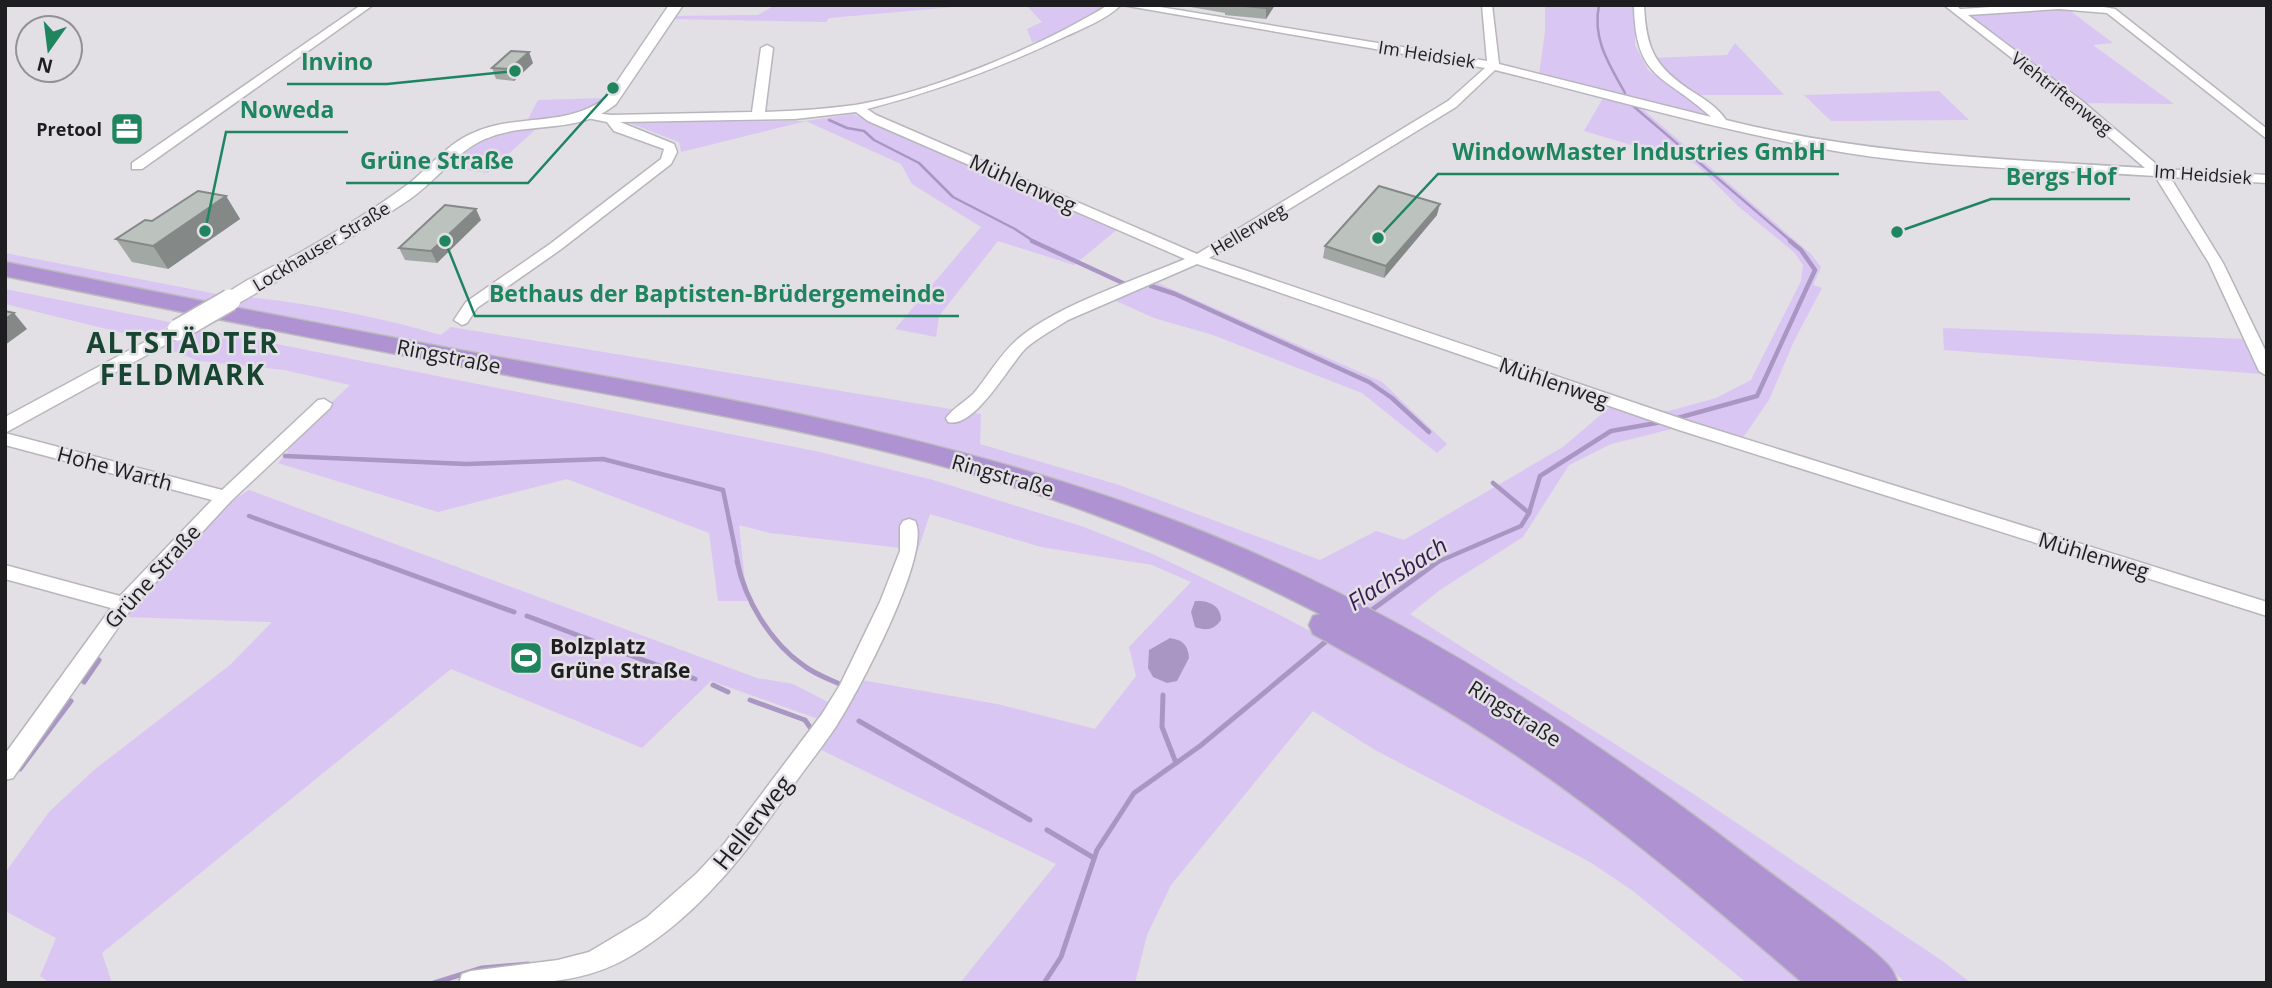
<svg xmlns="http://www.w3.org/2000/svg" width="2272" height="988" font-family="'Open Sans',sans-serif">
<rect width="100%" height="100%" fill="#e2dfe5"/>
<g fill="#d9c6f3">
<path d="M775 5H976L829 18 826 22 672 19 673 16 758 15Z"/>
<path d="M1026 5H1112L1041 41 1032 42 1027 29 1042 22Z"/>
<path d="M1545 5H1636L1635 45 1648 70 1708 112 1713 119 1539 75 1545 32Z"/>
<path d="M2065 7 2113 43 2093 45 2174 104 2079 103 1964 14Z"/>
<path d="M1735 43 1784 95H1694L1657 67 1651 58 1727 55Z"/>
<path d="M1939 91 1969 120 1831 121 1804 95Z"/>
<path d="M606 98C588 119 552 119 527 121L538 100Z"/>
<path d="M1603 98 1640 107 1811 254 1821 267 1813 285 1822 288 1794 341 1769 400 1742 439 1696 423 1611 444 1569 465 1523 537 1440 590 1410 614 1692 793 1944 962 1971 983H1906L1872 953 1509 696 1010 466 920 442 824 420 495 355 5 264V253L222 295C295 300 371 315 441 335L451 327 981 414 980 444 1119 485 1320 560 1376 531 1404 540 1563 447 1611 406 1669 411 1716 398 1751 380 1801 281 1803 265 1794 252 1739 207 1696 164 1584 131Z"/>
<path d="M853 114 1119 228 1074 265 998 241 939 316 936 337 895 329 981 227 912 184 901 164 806 121 681 152 679 142 627 122 806 121Z"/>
<path d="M538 127 488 173 466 170 472 164 455 162C483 136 501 132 538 127Z"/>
<path d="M1158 283 1382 382 1447 444 1437 453 1362 393 1213 335 1154 318 1114 300Z"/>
<path d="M5 289 174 323 147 339 5 304Z"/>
<path d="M196 328 820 452 933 480 1081 526 1155 555 1276 613 1373 664 1502 739 1603 812 1805 983H1747L1633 891 1590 862 1375 750 1313 711 1171 885 1147 935 1135 983H960L1056 864 805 742 818 719 711 681 642 748 451 669 102 953 112 983H50L40 976 56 938 5 911V873L49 812 94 770 230 665 272 622 126 617 161 570 223 507 249 490 757 678 793 684 830 703 844 677 997 704 1095 729 1136 676 1129 647 1191 582 1152 565 1041 547 930 514 918 550 770 533 739 525 747 601H718L709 533 567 479 438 512 278 463 288 452 286 445 350 385 284 370 199 361 163 347Z"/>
<path d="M1943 328 2245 339 2262 374 1944 350Z"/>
</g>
<g fill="#a996c3">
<path d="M1195 601C1208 600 1221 605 1221 620 1214 630 1206 631 1195 627L1191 612Z"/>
<path d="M1170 638C1183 640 1188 645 1189 658L1177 681 1167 683 1153 677 1148 668 1149 650Z"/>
</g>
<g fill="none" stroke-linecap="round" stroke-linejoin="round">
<g stroke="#a996c3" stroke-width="2.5">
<path d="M1599 5C1592 39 1609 64 1625 93"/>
<path d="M1632 105 1792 242"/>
<path d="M829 120 847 128 864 131 874 140 919 163 953 197 1015 229 1035 242"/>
</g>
<g stroke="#a996c3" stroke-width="4.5">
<path d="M1032 241 1125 284"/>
<path d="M1151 286 1175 294 1369 382 1392 398 1429 432"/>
<path d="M1674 419 1757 396 1815 270 1801 250 1790 241"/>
<path d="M285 456 466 464 603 459 723 490 738 563"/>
<path d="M1493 483 1529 513"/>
<path d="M249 516 379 563"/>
<path d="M1435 563 1521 526 1529 513 1540 476 1611 431 1662 422"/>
</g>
<g stroke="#a996c3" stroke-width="5">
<path d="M374 561 514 612"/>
<path d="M737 561C745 600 770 642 803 665 814 674 829 679 842 685"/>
<path d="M1369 612 1439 561"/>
<path d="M527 616 614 649"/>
<path d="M624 653 695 679"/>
<path d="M84 682 99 660"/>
<path d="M713 685 728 692"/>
<path d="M1163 695 1162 727 1176 763"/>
<path d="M750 700 805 720 812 730"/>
<path d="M859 721 1030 820"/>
<path d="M20 769 71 701"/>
<path d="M1047 830 1094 858"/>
<path d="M434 983 482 968 529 964"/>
<path d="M1044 983 1061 957 1097 850 1134 793 1200 746 1330 638"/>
</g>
<defs>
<g id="minor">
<path d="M361 5H373L142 169H132V163Z"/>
<path d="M1108 5H1121C1104 21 1081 29 1060 39 997 69 935 91 867 109L876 115 1197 254 1448 101 1485 68 1122 5H1148L1487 61 1482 5H1492L1499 64 1711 117C1665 74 1635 81 1634 5H1644C1646 50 1655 67 1693 92 1706 100 1718 108 1726 120 1866 155 2003 159 2145 168L2074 107 1944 5H1956L1960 9C2006 6 2071 0 2115 9L2267 129V139L2107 13 2059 9 1968 15 2082 101 2162 169 2267 175V183L2170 177 2223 263 2267 354V376L2259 371 2209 263 2155 176C2053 169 1948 169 1847 153 1728 133 1612 99 1495 70L1456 107 1209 258 1691 422 2267 602V616L1679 430 1197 264 1068 320C1054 329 1039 337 1026 348 1009 365 975 429 948 422L946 418C953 408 965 402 974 393 989 375 1000 354 1019 338 1058 305 1136 280 1185 259L868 121 856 112 795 119 620 122 674 144 677 152 671 164 560 250 477 308 467 323 462 325 454 320 466 302 550 244 661 159 664 149 614 131 607 122 587 118V112L611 115 752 112 761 48 767 45 773 48 765 112C795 111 825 109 855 105 930 93 1044 45 1108 5Z"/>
<path d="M324 399 332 404 330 408 231 501 131 609 13 778 5 780V754L111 608 5 579V565L120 596 212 500 5 445V433L222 490 318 400Z"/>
<path d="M909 519 915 521C933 552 857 694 837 725 821 749 803 771 787 794 764 826 742 858 715 886 689 915 654 944 620 962 568 988 516 983 459 983L462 974 471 971 558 960 589 952 646 918 697 873 724 844 822 714 840 685 880 602 900 551V526L903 521Z"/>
</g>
<g id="tertiary">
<path d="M669 5H683L616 104C577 136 528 120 485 139 456 152 436 181 410 199 354 237 295 271 237 304L230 306 220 300C231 286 285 261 303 251 339 230 377 208 411 182 431 165 449 143 473 133 517 113 566 128 606 98Z"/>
<path d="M178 324 185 326 188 330 185 334 5 433V417Z"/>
</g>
<path id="trunk" d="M5 262C175 296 344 329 514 360 738 400 965 440 1178 522 1372 596 1551 707 1716 832 1754 861 1793 890 1832 919 1850 933 1872 948 1888 965 1894 972 1894 974 1898 983H1803C1711 904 1619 825 1519 757 1453 712 1383 673 1313 634L1309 625 1313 616 1320 614C1239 572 1156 536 1069 505 886 441 692 410 502 374 336 343 171 310 5 276Z"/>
</defs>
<use href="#minor" stroke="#b8b6bc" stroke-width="3"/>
<use href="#tertiary" stroke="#b8b6bc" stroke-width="3"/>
<use href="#trunk" stroke="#bcbbbc" stroke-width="3"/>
<use href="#minor" fill="#fff" fill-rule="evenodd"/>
<use href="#tertiary" fill="#fff" fill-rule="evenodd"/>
<use href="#trunk" fill="#ae92d2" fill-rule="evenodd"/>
<defs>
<path id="tertiary-bridge" d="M178 330 230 300"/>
</defs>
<use href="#tertiary-bridge" stroke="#b8b6bc" stroke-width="24" stroke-linecap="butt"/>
<use href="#tertiary-bridge" stroke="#fff" stroke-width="21"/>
</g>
<g fill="#a2a8a4">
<path d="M1179 5H1275L1266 19 1225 15V13Z"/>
<path d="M533 63 514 81 496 79 492 68Z"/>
<path d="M226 196 240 219 168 269 132 262 116 239 152 221Z"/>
<path d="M1437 215 1384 278 1323 258 1325 246Z"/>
<path d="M481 220 437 263 405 260 399 248Z"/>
</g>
<g fill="#848886">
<path d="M1269 5H1275L1266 19V8Z"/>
<path d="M529 52 533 63 514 81 510 69Z"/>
<path d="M226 196 240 219 168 269 153 246Z"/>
<path d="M1440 204 1437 215 1384 278 1386 266Z"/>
<path d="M476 209 481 220 437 263 431 251Z"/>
<path d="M14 313 27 329 5 345V319Z"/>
</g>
<g fill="#bcc3bf" stroke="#848886" stroke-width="2">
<path d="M1234 5H1269L1266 8Z"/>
<path d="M511 51 529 52 510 69 492 68Z"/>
<path d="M1379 186 1440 204 1386 266 1325 246Z"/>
<path d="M198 191 226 196 153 246 116 239 145 220 152 221Z"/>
<path d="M445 205 476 209 431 251 399 248Z"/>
<path d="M5 311 14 313 5 319Z"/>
</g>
<defs>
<symbol id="office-square" viewBox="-11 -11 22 22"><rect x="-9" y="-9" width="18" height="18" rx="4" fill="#1f855f" stroke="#e2dfe5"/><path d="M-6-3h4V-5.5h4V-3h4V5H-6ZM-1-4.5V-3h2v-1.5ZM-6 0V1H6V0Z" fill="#fff"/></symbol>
<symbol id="stadium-square" viewBox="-11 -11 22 22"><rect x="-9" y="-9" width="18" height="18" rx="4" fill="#1f855f" stroke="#e2dfe5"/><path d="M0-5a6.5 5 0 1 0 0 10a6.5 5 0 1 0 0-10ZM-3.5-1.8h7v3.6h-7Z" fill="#fff"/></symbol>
</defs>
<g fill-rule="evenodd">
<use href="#office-square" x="108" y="110" width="38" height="38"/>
<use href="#stadium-square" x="507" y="639" width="38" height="38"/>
</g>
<g text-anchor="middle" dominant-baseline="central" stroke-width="5" stroke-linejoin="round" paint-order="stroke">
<g font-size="18" fill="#1e1d1f" stroke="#e2dfe5">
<text transform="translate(1427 54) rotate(9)">Im Heidsiek</text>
<text transform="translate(2062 93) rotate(38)">Viehtriftenweg</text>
<text transform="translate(2203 174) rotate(4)">Im Heidsiek</text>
<text transform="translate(1248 229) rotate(-31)">Hellerweg</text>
<text transform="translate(321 246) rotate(-31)">Lockhauser Straße</text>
</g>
<g font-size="18" font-weight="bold" fill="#1e1d1f" stroke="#e2dfe5" text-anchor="end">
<text x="102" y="129">Pretool</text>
</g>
<g font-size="21" fill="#1e1d1f" stroke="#e2dfe5">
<text transform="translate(1023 183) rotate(24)">Mühlenweg</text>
<text transform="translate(449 356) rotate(11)">Ringstraße</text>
<text transform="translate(1554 382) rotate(19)">Mühlenweg</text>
<text transform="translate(115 468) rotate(15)">Hohe Warth</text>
<text transform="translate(1003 475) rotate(16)">Ringstraße</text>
<text transform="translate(2094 555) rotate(17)">Mühlenweg</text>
<text transform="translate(152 576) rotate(-48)">Grüne Straße</text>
<text transform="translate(1515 713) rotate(32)">Ringstraße</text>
</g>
<g font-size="21" font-weight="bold" fill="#1e1d1f" stroke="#e2dfe5" text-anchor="start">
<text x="550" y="646">Bolzplatz<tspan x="550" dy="24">Grüne Straße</tspan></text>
</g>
<g font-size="23" font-style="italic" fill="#361a51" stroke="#e2dfe5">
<text transform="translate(1397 573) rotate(-33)">Flachsbach</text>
</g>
<g font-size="24" fill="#1e1d1f" stroke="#e2dfe5">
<text transform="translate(752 822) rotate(-52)">Hellerweg</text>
</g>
<g font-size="28" font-weight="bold" letter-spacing="2" fill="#174532" stroke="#e2dfe5">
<text x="183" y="342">ALTSTÄDTER<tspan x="183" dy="32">FELDMARK</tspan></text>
</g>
</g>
<path fill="none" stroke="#1f855f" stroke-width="2.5" d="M515 71L387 84H287M205 231L226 132H348M1378 238L1438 174H1839M613 88L528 183H346M1897 232L1991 199H2130M445 241L475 316H959"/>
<g fill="#1f855f" stroke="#e2dfe5" stroke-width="2.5">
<circle cx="515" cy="71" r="7"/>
<circle cx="205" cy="231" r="7"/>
<circle cx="1378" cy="238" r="7"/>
<circle cx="613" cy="88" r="7"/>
<circle cx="1897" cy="232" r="7"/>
<circle cx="445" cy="241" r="7"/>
</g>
<g font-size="23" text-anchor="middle" font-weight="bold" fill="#1f855f" stroke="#e2dfe5" stroke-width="5" stroke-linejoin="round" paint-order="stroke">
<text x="337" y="70">Invino</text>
<text x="287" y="118">Noweda</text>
<text x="1639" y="160">WindowMaster Industries GmbH</text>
<text x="437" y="169">Grüne Straße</text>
<text x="2061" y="185">Bergs Hof</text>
<text x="717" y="302">Bethaus der Baptisten-Brüdergemeinde</text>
</g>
<rect width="2272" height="988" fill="none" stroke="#1e1d1f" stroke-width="14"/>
<g transform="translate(49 49) rotate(194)"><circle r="33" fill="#e2dfe5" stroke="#949196" stroke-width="2"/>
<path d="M0-5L12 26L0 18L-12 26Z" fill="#1f855f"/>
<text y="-10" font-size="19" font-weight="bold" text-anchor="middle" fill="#1e1d1f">N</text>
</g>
</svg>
